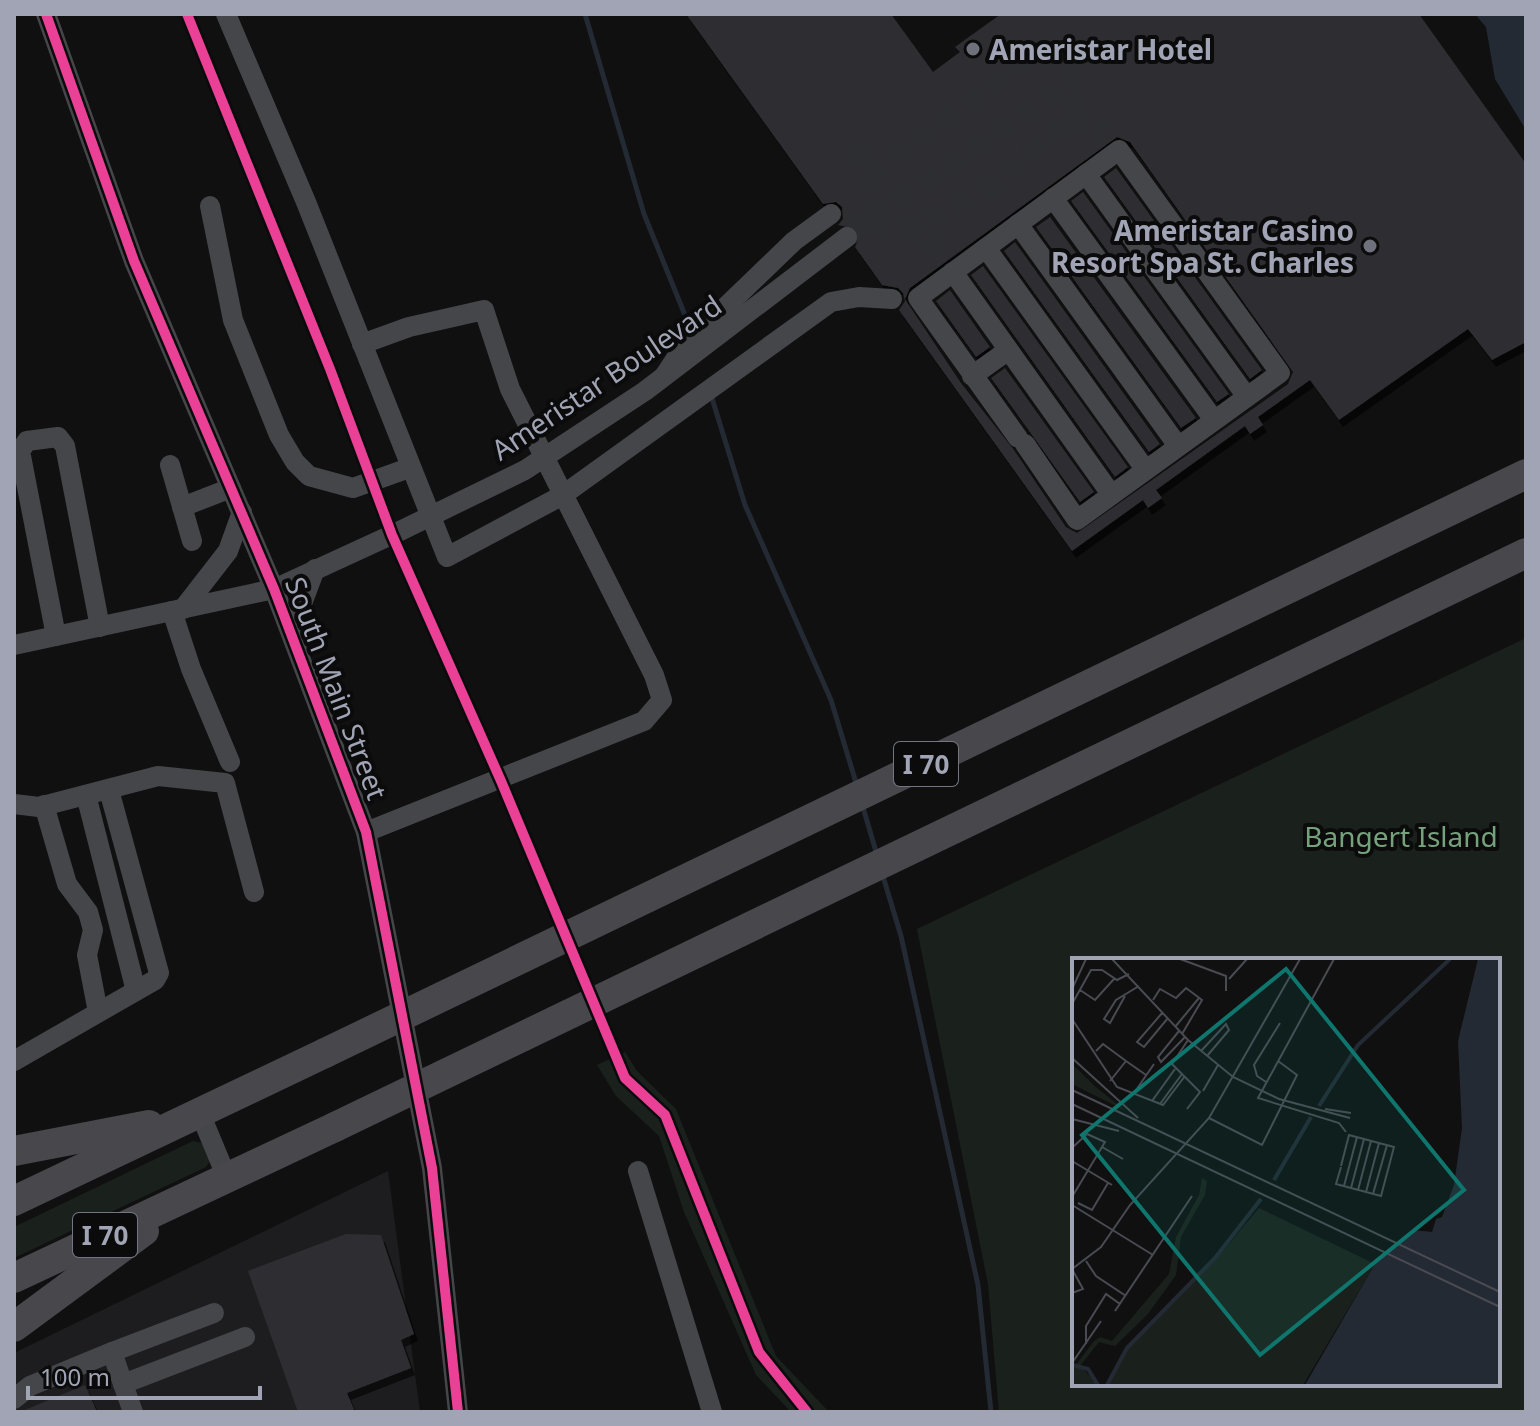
<svg xmlns="http://www.w3.org/2000/svg" width="1540" height="1426" font-family="'Noto Sans',sans-serif">
<defs>
<filter id="shadow"><feDropShadow dx="4" dy="7" stdDeviation="0" flood-color="#0009"/></filter>
</defs>
<rect width="100%" height="100%" fill="#101011"/>
<path fill="#1d1d20" d="M388 1171 420 1412H14V1353Z"/>
<g fill="#1a211c" fill-rule="evenodd">
<path d="M1526 638V1412H999L988 1284 917 929ZM1074 960H1498V1384H1074Z"/>
<path d="M625 1052 637 1071 676 1109 776 1356 829 1412H791L756 1375 684 1212 659 1136 616 1096 597 1065Z"/>
<path d="M193 1141 202 1143 210 1161 206 1167 14 1258V1227Z"/>
</g>
<path fill="#242a33" d="M1475 14H1526V130L1495 79 1486 27Z"/>
<g fill="none" stroke-linecap="round" stroke-linejoin="round">
<g stroke="#242a33" stroke-width="5">
<path d="M585 14 644 214 689 325"/>
<path d="M711 395 745 505 831 700 857 786"/>
<path d="M862 804 877 855"/>
<path d="M882 873 901 936 978 1285 991 1412"/>
</g>
</g>
<g fill="#2e2e31" fill-rule="evenodd" filter="url(#shadow)">
<path d="M686 14H891L933 72 960 52 955 47 1001 14H1419L1526 164V342L1492 360 1468 329 1339 420 1310 380 1258 417 1263 425 1250 434 1245 426 1156 490 1162 498 1148 508 1143 500 1072 551 899 310 905 301 903 293 898 288 882 285 855 247 860 236 857 229 838 225 843 219 842 207 836 202 823 204ZM1117 137 1130 142 1293 372 1288 384 1077 533 1066 527 1014 450 961 383 905 299 910 288Z"/>
<path d="M1116 168 1262 370 1250 379 1104 177Z"/>
<path d="M1083 192 1229 394 1217 402 1071 201Z"/>
<path d="M1050 217 1196 418 1181 428 1036 227Z"/>
<path d="M1015 242 1160 444 1149 452 1004 251Z"/>
<path d="M983 266 1128 467 1115 477 971 275Z"/>
<path d="M950 290 990 347 976 357 936 301Z"/>
<path d="M1005 368 1094 492 1080 502 991 378Z"/>
<path d="M346 1234 381 1235 414 1334 401 1340 411 1368 347 1393 355 1412H298L248 1271Z"/>
<path d="M85 1385 97 1412H20Z"/>
</g>
<g fill="none" stroke-linecap="round" stroke-linejoin="round">
<g stroke="#2d2e32" stroke-width="20" stroke-dasharray="20 10" stroke-linecap="butt">
<path d="M1065 123 1090 125 1104 134"/>
<path d="M854 146 870 174 869 222"/>
<path d="M988 181 1006 205"/>
<path d="M869 222C884 227 896 231 911 227 949 218 1036 151 1065 123 1085 94 1073 48 1031 58L870 174"/>
<path d="M902 229 928 240 940 252"/>
<path d="M847 237 1075 80"/>
</g>
<g stroke="#45464a" stroke-width="20">
<path d="M46 14 134 261 274 589 366 832 432 1168 458 1412"/>
<path d="M226 14 306 202 447 557 563 495 831 302 859 297 892 299"/>
<path d="M1086 174 1247 397"/>
<path d="M1053 198 1214 420"/>
<path d="M210 206 233 320 279 435 295 462 309 476 353 488 409 468"/>
<path d="M1018 224 1178 446"/>
<path d="M986 248 1145 469"/>
<path d="M953 272 1111 494"/>
<path d="M362 344 409 327 484 310 510 389 654 675 662 700 644 721 366 832"/>
<path d="M665 375 682 349 794 241 831 214"/>
<path d="M972 376 1007 351"/>
<path d="M1018 438 918 298 1119 150 1280 373 1077 520 1025 444"/>
<path d="M170 465 192 541"/>
<path d="M182 507 231 488"/>
<path d="M183 609 228 551 242 512"/>
<path d="M172 611 191 669 230 762"/>
<path d="M291 633 315 569"/>
<path d="M56 636 20 451 27 441 58 437 65 446 100 627"/>
<path d="M14 645 274 589 400 531"/>
<path d="M86 795 136 991"/>
<path d="M14 804 39 807 158 776 225 783 254 892"/>
<path d="M44 805 67 884 88 912 93 930 87 955 98 1012"/>
<path d="M14 1061 155 980 159 973 109 790"/>
<path d="M200 1113 227 1178"/>
<path d="M638 1171 712 1412"/>
<path d="M112 1352 214 1313"/>
<path d="M14 1399 30 1386 112 1352 123 1384"/>
<path d="M133 1412 123 1384 245 1337"/>
</g>
<g stroke="#47474c" stroke-width="30">
<path d="M14 1151 149 1125"/>
<path d="M14 1201 325 1053"/>
<path d="M14 1278 335 1127"/>
<path d="M14 1327 144 1231"/>
</g>
<path stroke="#45464a" stroke-width="20" d="M400 531 525 470 645 391 847 237"/>
<g stroke="#47474c" stroke-width="30">
<path d="M325 1053 1526 474"/>
<path d="M335 1127 1526 553"/>
</g>
<defs>
<g id="cycleway">
<path d="M46 14 134 261 274 589 366 832 432 1168 458 1412"/>
<path d="M187 14 330 369 392 535 501 781 625 1078 665 1115 759 1352 807 1412"/>
</g>
</defs>
<use href="#cycleway" stroke="#0b0b0c" stroke-width="15"/>
<use href="#cycleway" stroke="#ea4096" stroke-width="10"/>
</g>
<g fill="#6e707b" stroke="#0b0b0c" stroke-width="3">
<circle cx="973" cy="49" r="8"/>
<circle cx="1370" cy="246" r="8"/>
</g>
<g text-anchor="middle" dominant-baseline="central" stroke-width="8" stroke-linejoin="round" paint-order="stroke">
<g fill="#0b0b0c" stroke="#737682" stroke-width="2">
<rect x="894" y="742" width="64" height="44" rx="6"/>
<rect x="73" y="1213" width="64" height="44" rx="6"/>
</g>
<g font-size="26" font-weight="bold" fill="#a0a4b4">
<text x="926" y="764">I 70</text>
<text x="105" y="1235">I 70</text>
</g>
<g font-size="28" font-weight="bold" fill="#a0a4b4" stroke="#0b0b0c" text-anchor="start">
<text x="989" y="49">Ameristar Hotel</text>
<text x="1354" y="230" text-anchor="end">Ameristar Casino<tspan x="1354" dy="32">Resort Spa St. Charles</tspan></text>
</g>
<g font-size="28" fill="#a0a4b4" stroke="#0b0b0c">
<text transform="translate(606 377) rotate(-34)">Ameristar Boulevard</text>
<text transform="translate(337 688) rotate(69)">South Main Street</text>
</g>
<g font-size="28" fill="#75a17c" stroke="#0b0b0c">
<text x="1401" y="836">Bangert Island</text>
</g>
</g>
<g transform="translate(1072 958)">
<rect width="428" height="428" fill="#101011"/>
<path d="M0 106 25 130 54 153 0 126ZM130 220 135 223 133 237 109 279 104 317 76 356 43 388 27 384 8 408 27 427H0V412L22 383 28 379 40 383 97 316 104 279 127 237ZM187 250 303 306 231 427H35L52 392 144 301Z" fill="#1a211c"/>
<path d="M406 1H428V427H233L303 306 340 272 360 274 364 261 370 259 382 227 390 170 386 83Z" fill="#242a33"/>
<path fill="none" stroke="#242a33" stroke-width="4" d="M247 148 286 87 378 1M202 222 239 159M1 407 16 411 26 427M35 427 55 390 143 300 189 241"/>
<path fill="none" stroke="#4a4b52" stroke-width="2" d="M40 1 116 82 161 119 207 141 278 160M108 1 154 18V33M262 1 186 140 267 165 274 174M157 21 175 1M0 31 14 1M8 32 23 42 42 21M53 38 38 65 32 61 44 42 67 28M81 42 88 31 104 40 114 30 130 42 110 76M0 46 19 12H30L45 22 57 16M91 54 65 84 72 89 96 60M0 61 45 129 91 147 113 118M103 69 127 40M107 73 86 99 89 104 113 79M24 93 31 86 54 103M129 93 154 66 157 72 135 98M0 100 66 160M38 123 54 103 74 117M194 124 185 118 182 107 208 65M0 132 428 334M131 133 146 107M62 135 82 106M80 143 103 111M0 146 428 349M88 146 110 116M115 151 128 134 100 106 116 82M253 151 279 155M137 160 190 187 225 117 206 103M0 161 47 173M1 189 15 176 33 184 30 189M0 203 40 227M269 209 264 226 309 238 322 189 277 177 269 208M272 228 285 179M279 230 292 181M286 232 299 183M294 234 307 185M301 236 315 187M0 239 30 189 51 201M6 245 20 252 36 225M0 247 81 297M14 303 24 318 54 338M0 311 29 289 58 247 137 160 228 1M0 311 11 331 0 335M43 353 120 238M14 386V368L34 336 48 346M0 405 29 363"/>
<path fill="#0f766e" fill-opacity="0.15" stroke="#0f766e" stroke-width="4" d="M214 11 392 232 188 397 10 177Z"/>
<rect width="428" height="428" fill="none" stroke="#a0a4b4" stroke-width="4"/>
</g>
<rect width="1540" height="1426" fill="none" stroke="#a0a4b4" stroke-width="32"/>
<path d="M28 1386v12h232v-12" fill="none" stroke="#a0a4b4" stroke-width="4"/>
<text x="40" y="1386" font-size="24" fill="#a0a4b4" stroke="#0b0b0c" stroke-width="6" paint-order="stroke">100 m</text>
</svg>
